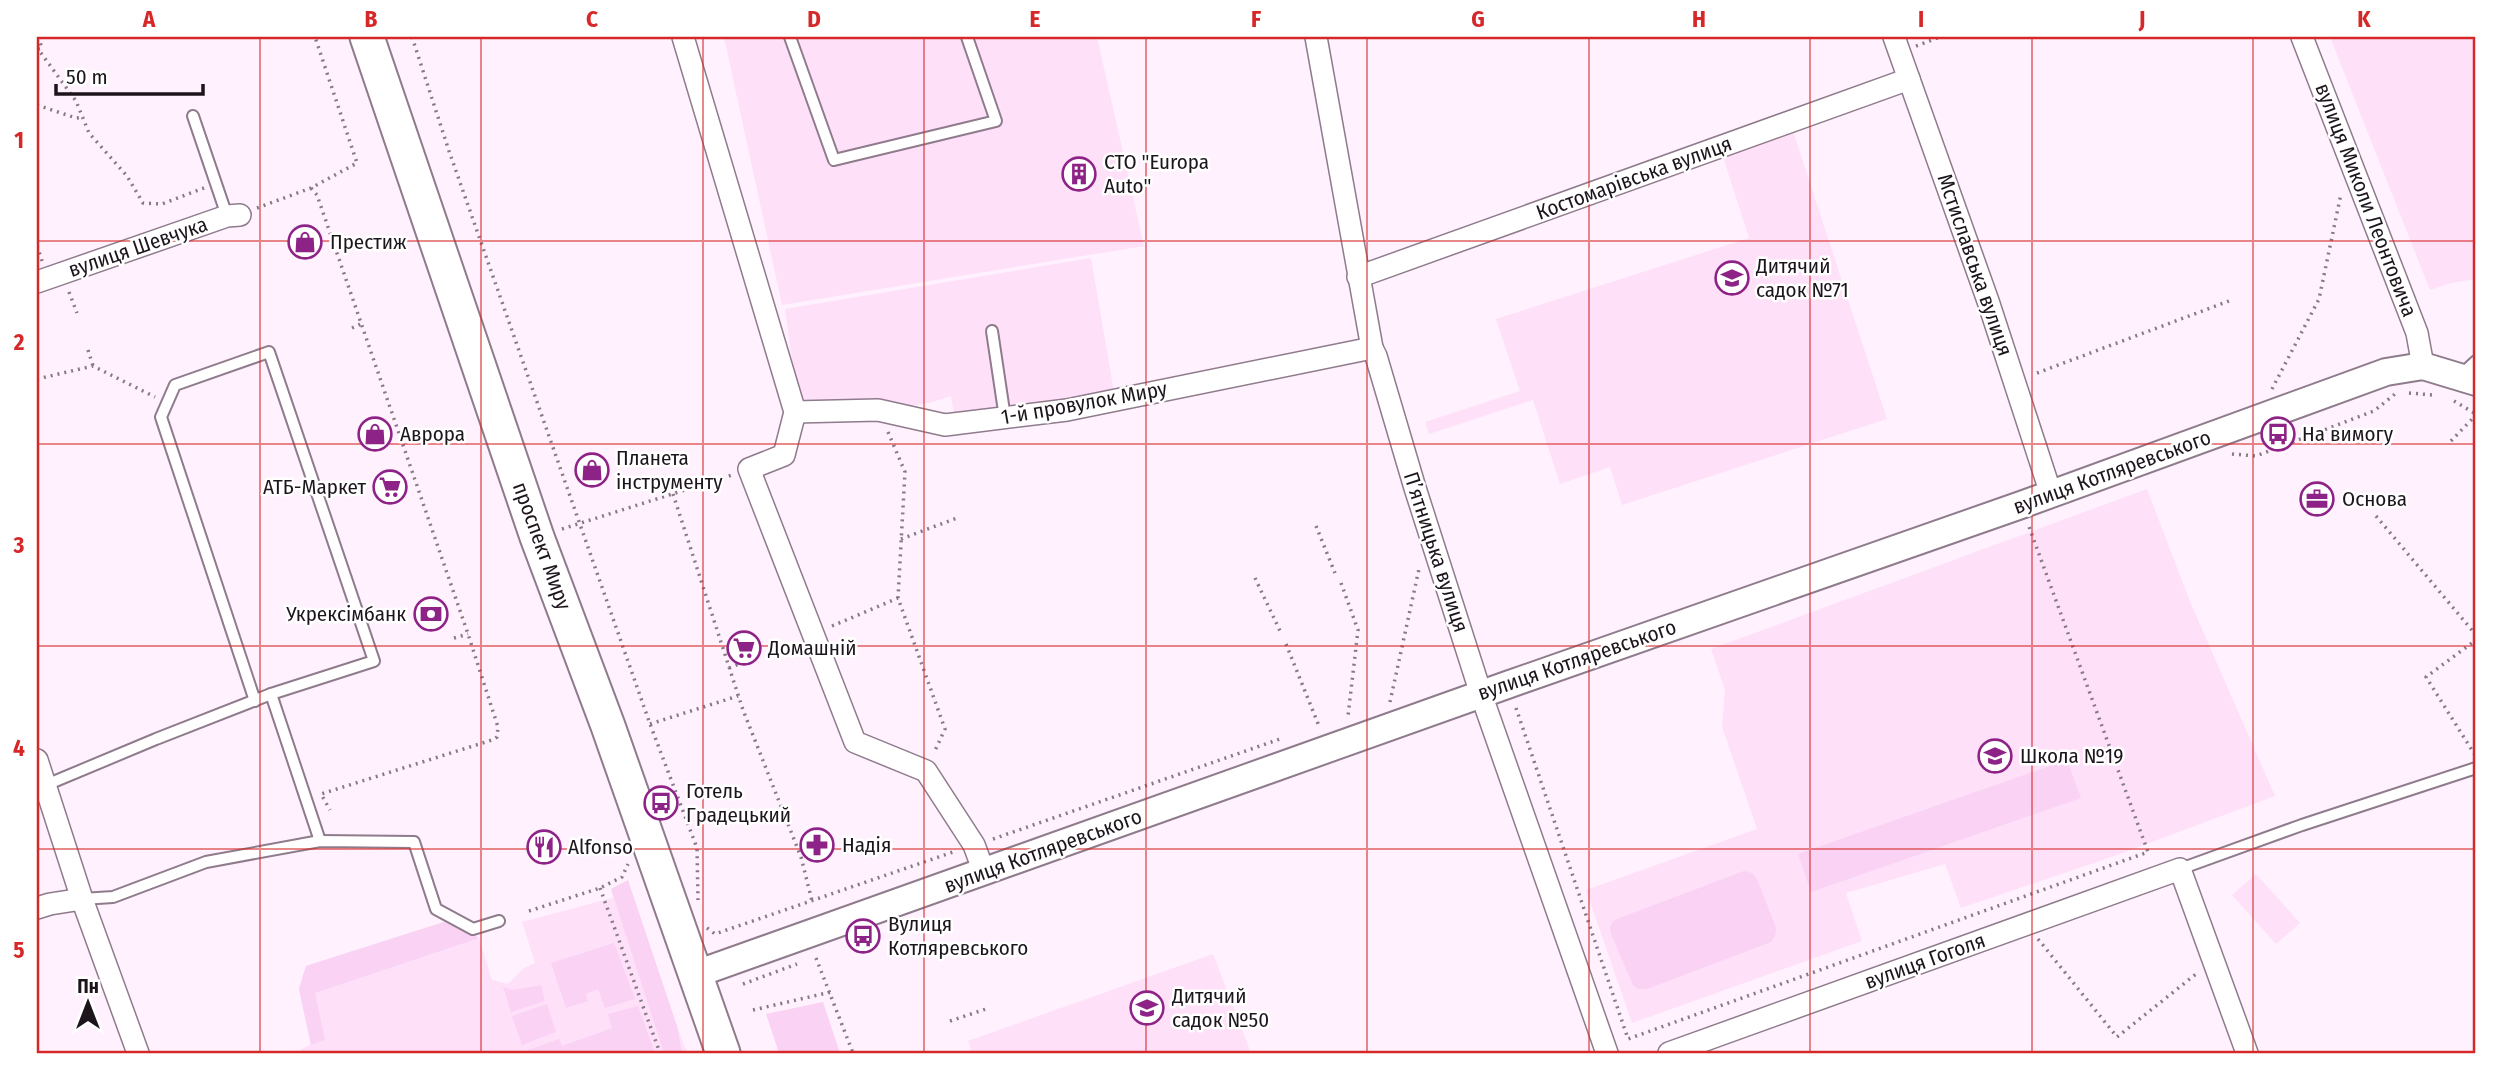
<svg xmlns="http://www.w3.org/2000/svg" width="2513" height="1090" font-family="'Fira Sans Condensed',sans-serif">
<rect width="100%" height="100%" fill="#fff1fd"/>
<g fill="#fee0f9">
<path d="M724 37H1097L1144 246 782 305Z"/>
<path d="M2330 37H2476V279L2451 283 2430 290Z"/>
<path d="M1793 131 1887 419 1622 505 1610 467 1560 484 1533 400 1429 434 1425 422 1520 391 1496 319 1749 238 1722 154Z"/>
<path d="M1091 258 1114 392 954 414 951 396 929 403 895 408 874 399 798 405 785 309Z"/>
<path d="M2147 489 2189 599 2275 796 2117 855 1961 908 1945 864 1846 893 1862 941 1632 1023 1586 890 1757 829 1722 727 1725 690 1711 649Z"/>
<path d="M2256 874 2300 923 2276 944 2232 895Z"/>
<path d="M627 894 687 1053H295L311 1044 299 989 306 966 447 921 479 938 492 980 508 984 524 968 535 963 522 922Z"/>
<path d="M1213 954 1251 1053H972L968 1041Z"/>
</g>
<g fill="#fad2f4">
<path d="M2067 760 2081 798 1811 892 1798 854Z"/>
<path d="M1744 871 1752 873 1757 879 1776 928 1775 936 1771 942 1647 989H1638L1633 985 1611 934 1610 927 1614 920Z"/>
<path d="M628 880 677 1026 682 1053H664L611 889Z"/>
<path d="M447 921 479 938 315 993 325 1040 311 1045 299 989 306 966Z"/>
<path d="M614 943 635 999 605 1008 598 989 586 994 588 1001 566 1008 551 963Z"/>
<path d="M541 985 545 1001 511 1012 503 987 512 990Z"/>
<path d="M823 1002 840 1053H779L766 1014Z"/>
<path d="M547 1004 556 1032 522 1045 512 1016Z"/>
<path d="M638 1006 655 1053H526L525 1051 559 1039 562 1046 612 1028 608 1014Z"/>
</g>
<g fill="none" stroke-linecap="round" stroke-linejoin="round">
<defs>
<g id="service">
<path d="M790 37 834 160 996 121 967 37"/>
<path d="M193 116 227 216"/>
<path d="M992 331 1005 418"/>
<path d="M2462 374 2476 361"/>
<path d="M271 694 320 841"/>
<path d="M46 785 156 739 271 694 374 661 269 352 175 385 161 417 255 701"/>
<path d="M2180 869 2302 825 2476 768"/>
<path d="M82 899 113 897 206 862 320 841 414 842 436 909 473 929 499 921"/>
</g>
<g id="minor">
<path d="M683 37 795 412 784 455 749 469 855 742 926 771 974 845 984 872"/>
<path d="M1316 37 1372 348 1376 356 1415 488 1481 694 1607 1053"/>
<path d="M1894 37 1988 301 2051 494"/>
<path d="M2302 37 2417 333 2423 366"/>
<path d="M1358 277 1909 79"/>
<path d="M37 282 227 216 240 215"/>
<path d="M795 412 878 410 945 425 1067 410 1372 348"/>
<path d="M37 760 82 899 138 1053"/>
<path d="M37 908 50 904 82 899"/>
<path d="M1669 1053 2180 869 2247 1053"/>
</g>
<path id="tertiary" d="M696 974 1507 685 2021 505 2386 372 2423 366 2476 382"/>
<path id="primary" d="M367 37 537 537 608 726 723 1053"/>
</defs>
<use href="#service" stroke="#8f7b8c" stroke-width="14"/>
<use href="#minor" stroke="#8f7b8c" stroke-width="24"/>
<use href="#tertiary" stroke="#8f7b8c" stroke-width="30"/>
<use href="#primary" stroke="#8f7b8c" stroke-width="37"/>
<g stroke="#867b85" stroke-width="3.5" stroke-dasharray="2 5" stroke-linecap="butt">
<path d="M412 37 449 151 650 724 697 848 698 900"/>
<path d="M1916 46 1940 37"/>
<path d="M38 49 42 48 38 37"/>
<path d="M37 51 38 49 76 101 89 133 127 176 143 203 162 204 204 188"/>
<path d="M37 105 76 118 84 117"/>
<path d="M311 188 317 195 468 634 498 727 497 737 492 740 321 794 330 810"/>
<path d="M257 208 311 188 357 163 315 37"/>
<path d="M37 246 42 261"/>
<path d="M69 292 77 313"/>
<path d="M352 328 361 324"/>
<path d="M88 350 93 366"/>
<path d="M2037 373 2229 301"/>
<path d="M37 379 93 366 155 397"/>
<path d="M2272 389 2319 299 2341 194"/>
<path d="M2409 393 2433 395"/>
<path d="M2454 401 2476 414"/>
<path d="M888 432 905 472 898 598"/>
<path d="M2451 441 2476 415"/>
<path d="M2232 454 2256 456 2374 411 2395 394"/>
<path d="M673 494 743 710 801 857 812 901"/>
<path d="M2376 516 2476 635"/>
<path d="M1316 526 1335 573"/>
<path d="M562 529 732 475"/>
<path d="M901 539 957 518"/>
<path d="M1255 578 1281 633"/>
<path d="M1341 583 1358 630 1348 716"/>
<path d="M832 626 898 598 945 729 934 753"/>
<path d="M454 638 468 634"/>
<path d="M1286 644 1319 726"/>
<path d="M729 668 757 657"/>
<path d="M1390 702 1419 569"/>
<path d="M1516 708 1628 1039 2148 852 2028 524"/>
<path d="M650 724 738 696"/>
<path d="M2475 755 2426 677 2476 640"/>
<path d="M993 839 1280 739"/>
<path d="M600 888 660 1053"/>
<path d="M529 911 600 888 622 877 628 864"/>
<path d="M707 928 715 934 956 851"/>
<path d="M2038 939 2117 1037 2196 974"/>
<path d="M816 958 853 1053"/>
<path d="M2476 979 2473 981 2476 986"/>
<path d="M743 984 797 964"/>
<path d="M753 1010 831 992"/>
<path d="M950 1021 986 1009"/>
</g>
<use href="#service" stroke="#fff" stroke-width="10"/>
<use href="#minor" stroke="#fff" stroke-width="21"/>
<use href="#tertiary" stroke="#fff" stroke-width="26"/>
<use href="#primary" stroke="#fff" stroke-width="33"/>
</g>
<path fill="none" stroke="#d62828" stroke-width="2" stroke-opacity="0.55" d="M260 37V1053M481 37V1053M703 37V1053M924 37V1053M1146 37V1053M1367 37V1053M1589 37V1053M1810 37V1053M2032 37V1053M2253 37V1053M37 241H2476M37 444H2476M37 646H2476M37 849H2476"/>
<defs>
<symbol id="building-ring" viewBox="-11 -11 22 22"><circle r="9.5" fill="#fff" stroke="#8e2387" stroke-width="1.5"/><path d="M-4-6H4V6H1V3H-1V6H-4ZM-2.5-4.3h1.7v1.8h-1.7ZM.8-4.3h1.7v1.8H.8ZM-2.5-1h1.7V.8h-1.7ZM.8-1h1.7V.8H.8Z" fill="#8e2387"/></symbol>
<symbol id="shop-ring" viewBox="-11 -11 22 22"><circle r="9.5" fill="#fff" stroke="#8e2387" stroke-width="1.5"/><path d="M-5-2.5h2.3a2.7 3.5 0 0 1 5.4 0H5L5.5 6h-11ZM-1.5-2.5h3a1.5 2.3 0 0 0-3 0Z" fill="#8e2387"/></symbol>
<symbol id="school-ring" viewBox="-11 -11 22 22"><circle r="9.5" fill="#fff" stroke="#8e2387" stroke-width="1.5"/><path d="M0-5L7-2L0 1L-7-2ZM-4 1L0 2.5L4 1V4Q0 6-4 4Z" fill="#8e2387"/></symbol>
<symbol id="bus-ring" viewBox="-11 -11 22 22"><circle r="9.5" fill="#fff" stroke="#8e2387" stroke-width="1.5"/><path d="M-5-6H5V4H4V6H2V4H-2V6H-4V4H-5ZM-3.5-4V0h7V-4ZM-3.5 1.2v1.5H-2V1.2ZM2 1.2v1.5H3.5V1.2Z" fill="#8e2387"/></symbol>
<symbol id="supermarket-ring" viewBox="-11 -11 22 22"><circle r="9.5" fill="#fff" stroke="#8e2387" stroke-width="1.5"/><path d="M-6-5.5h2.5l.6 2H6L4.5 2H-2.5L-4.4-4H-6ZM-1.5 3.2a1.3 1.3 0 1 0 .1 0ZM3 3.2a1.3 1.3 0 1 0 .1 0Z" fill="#8e2387"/></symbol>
<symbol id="office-ring" viewBox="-11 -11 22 22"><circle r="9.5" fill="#fff" stroke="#8e2387" stroke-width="1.5"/><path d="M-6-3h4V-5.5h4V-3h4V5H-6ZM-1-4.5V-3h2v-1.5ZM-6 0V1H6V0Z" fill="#8e2387"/></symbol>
<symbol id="bank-ring" viewBox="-11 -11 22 22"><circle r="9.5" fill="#fff" stroke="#8e2387" stroke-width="1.5"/><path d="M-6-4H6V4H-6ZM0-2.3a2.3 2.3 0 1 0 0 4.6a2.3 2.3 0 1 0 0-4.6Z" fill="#8e2387"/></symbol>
<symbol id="pharmacy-ring" viewBox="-11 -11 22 22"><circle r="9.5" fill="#fff" stroke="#8e2387" stroke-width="1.5"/><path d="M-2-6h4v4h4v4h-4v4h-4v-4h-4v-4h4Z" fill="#8e2387"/></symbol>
<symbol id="restaurant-ring" viewBox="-11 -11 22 22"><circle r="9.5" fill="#fff" stroke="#8e2387" stroke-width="1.5"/><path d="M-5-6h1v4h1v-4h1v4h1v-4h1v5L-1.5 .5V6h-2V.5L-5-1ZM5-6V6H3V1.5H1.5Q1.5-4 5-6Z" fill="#8e2387"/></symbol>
</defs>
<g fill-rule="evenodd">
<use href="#building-ring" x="1060" y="155" width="38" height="38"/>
<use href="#shop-ring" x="286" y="223" width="38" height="38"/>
<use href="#school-ring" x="1713" y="259" width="38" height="38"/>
<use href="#shop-ring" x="356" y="415" width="38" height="38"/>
<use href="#bus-ring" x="2259" y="415" width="38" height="38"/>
<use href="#shop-ring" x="573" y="451" width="38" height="38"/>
<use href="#supermarket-ring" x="371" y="468" width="38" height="38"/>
<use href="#office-ring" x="2298" y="480" width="38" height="38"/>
<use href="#bank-ring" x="412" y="595" width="38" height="38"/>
<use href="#supermarket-ring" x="725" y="629" width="38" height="38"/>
<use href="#school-ring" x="1976" y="737" width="38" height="38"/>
<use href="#bus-ring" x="642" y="784" width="38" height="38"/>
<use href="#pharmacy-ring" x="798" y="826" width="38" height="38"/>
<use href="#restaurant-ring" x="525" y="828" width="38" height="38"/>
<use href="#bus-ring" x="844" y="917" width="38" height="38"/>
<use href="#school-ring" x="1128" y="989" width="38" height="38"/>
</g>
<g text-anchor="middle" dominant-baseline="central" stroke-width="5" stroke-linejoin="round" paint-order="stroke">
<g font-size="21" fill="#1d151c" stroke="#fff" text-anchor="start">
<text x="1104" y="162">СТО "Europa<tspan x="1104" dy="24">Auto"</tspan></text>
<text x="330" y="242">Престиж</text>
<text x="1756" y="266">Дитячий<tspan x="1756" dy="24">садок №71</tspan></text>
<text x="400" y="434">Аврора</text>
<text x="2302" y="434">На вимогу</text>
<text x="616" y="458">Планета<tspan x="616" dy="24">інструменту</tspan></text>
<text x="366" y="487" text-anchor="end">АТБ-Маркет</text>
<text x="2342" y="499">Основа</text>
<text x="406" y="614" text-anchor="end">Укрексімбанк</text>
<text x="768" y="648">Домашній</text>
<text x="2020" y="756">Школа №19</text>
<text x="686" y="791">Готель<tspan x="686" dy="24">Градецький</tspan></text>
<text x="842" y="845">Надія</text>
<text x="568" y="847">Alfonso</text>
<text x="888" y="924">Вулиця<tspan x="888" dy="24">Котляревського</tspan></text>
<text x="1172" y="996">Дитячий<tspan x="1172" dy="24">садок №50</tspan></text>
</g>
<g font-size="21" fill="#1d151c" stroke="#fff">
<text transform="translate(1634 178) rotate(-20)">Костомарівська вулиця</text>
<text transform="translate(2366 200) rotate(69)">вулиця Миколи Леонтовича</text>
<text transform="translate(138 247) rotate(-19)">вулиця Шевчука</text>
<text transform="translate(1975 265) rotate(71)">Мстиславська вулиця</text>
<text transform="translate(1084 403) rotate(-10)">1-й провулок Миру</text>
<text transform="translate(2112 472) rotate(-20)">вулиця Котляревського</text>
<text transform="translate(542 546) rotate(70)">проспект Миру</text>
<text transform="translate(1436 552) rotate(72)">Пʼятницька вулиця</text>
<text transform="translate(1577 660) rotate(-19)">вулиця Котляревського</text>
<text transform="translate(1043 851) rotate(-20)">вулиця Котляревського</text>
<text transform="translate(1925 961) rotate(-20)">вулиця Гоголя</text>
</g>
</g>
<rect width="2513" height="1090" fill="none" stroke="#ffffff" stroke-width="77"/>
<g transform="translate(88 1003)" stroke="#ffffff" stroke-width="5" paint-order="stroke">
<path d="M0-5L12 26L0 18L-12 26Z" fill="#1d151c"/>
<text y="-10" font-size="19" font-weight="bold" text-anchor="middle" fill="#1d151c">Пн</text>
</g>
<path d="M56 84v10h147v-10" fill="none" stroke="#1d151c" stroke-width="3.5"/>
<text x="66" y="84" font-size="21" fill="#1d151c" stroke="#ffffff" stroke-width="5" paint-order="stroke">50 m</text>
<rect x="38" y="38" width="2436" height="1014" fill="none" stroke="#d62828" stroke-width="2.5"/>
<g font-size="23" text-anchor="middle" font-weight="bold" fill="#d62828">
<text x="149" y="27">A</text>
<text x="371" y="27">B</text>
<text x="592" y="27">C</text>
<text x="814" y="27">D</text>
<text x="1035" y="27">E</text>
<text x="1256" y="27">F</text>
<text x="1478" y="27">G</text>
<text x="1699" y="27">H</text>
<text x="1921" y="27">I</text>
<text x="2142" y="27">J</text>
<text x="2364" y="27">K</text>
<text x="19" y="148">1</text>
<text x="19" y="350">2</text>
<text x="19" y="553">3</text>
<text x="19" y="756">4</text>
<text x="19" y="958">5</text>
</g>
</svg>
